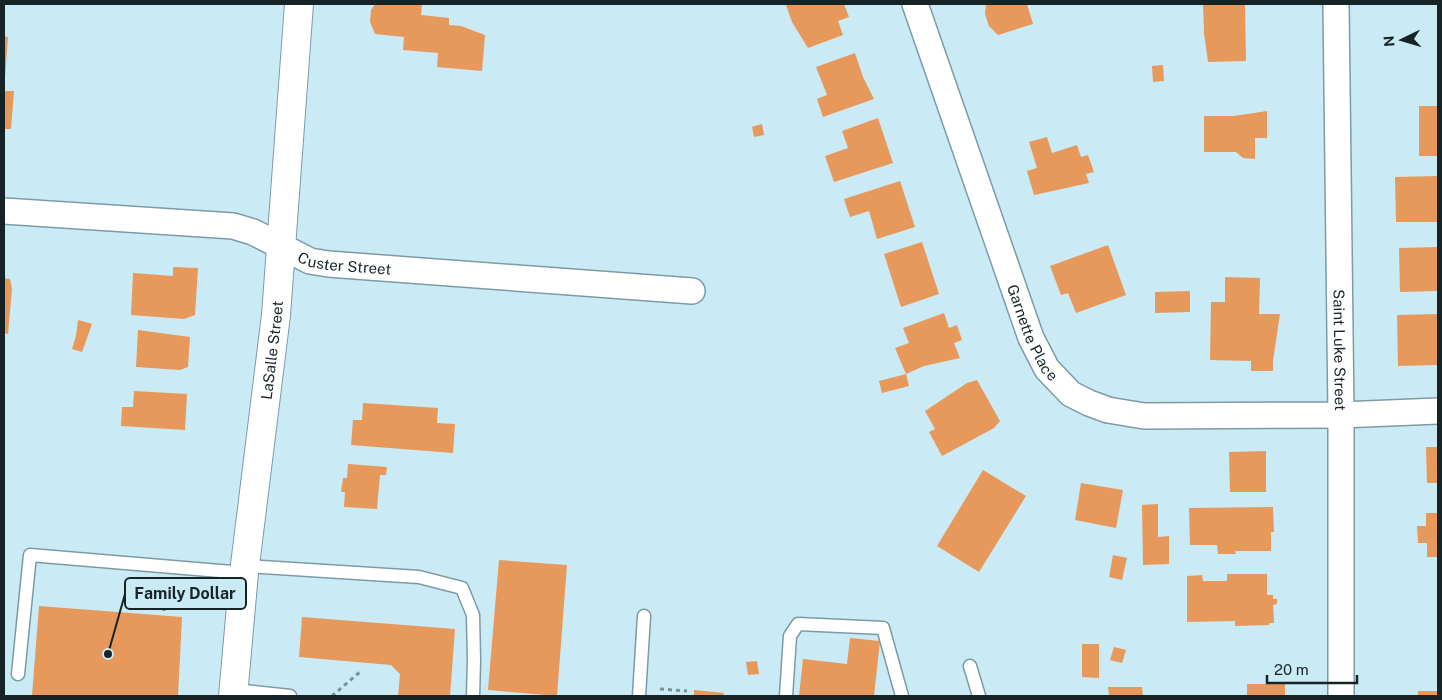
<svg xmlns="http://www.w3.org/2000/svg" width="1442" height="700" font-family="'Public Sans',sans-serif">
<rect width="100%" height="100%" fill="#caebf5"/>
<g fill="#e7985b">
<path d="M375 4H422L421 15 449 18V25L461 26 485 35 482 71 437 67 438 53 403 50 404 37 375 34 370 22 371 10Z"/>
<path d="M791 4H832V5L844 4 849 17 838 21 843 35 808 48 792 22 786 5Z"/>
<path d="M986 4H1027L1033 24 998 35 989 26 985 14Z"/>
<path d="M1203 4H1245L1246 61 1208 62 1204 33Z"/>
<path d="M4 36 8 37 5 78H4Z"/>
<path d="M855 53 863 77 874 99 823 117 817 99 827 95 816 67Z"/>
<path d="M1163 65 1164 81 1153 82 1152 66Z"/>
<path d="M4 91H14L11 129H4Z"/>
<rect x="1419" y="106" width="19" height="50"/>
<path d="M1267 111V138H1255V159L1243 158 1236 152H1204V116H1234Z"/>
<path d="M878 118 893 163 834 182 825 156 848 148 842 131Z"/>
<path d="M762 124 764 135 754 137 752 127Z"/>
<path d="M1047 137 1052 153 1077 145 1081 157 1088 155 1094 172 1086 174 1089 183 1034 195 1027 171 1037 168 1029 142Z"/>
<path d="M1438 176V222H1396L1395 177Z"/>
<path d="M900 181 915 227 877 239 869 211 850 217 844 199Z"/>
<path d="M922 242 939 294 901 307 884 254Z"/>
<path d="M1108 245 1126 295 1076 313 1068 293 1061 295 1050 266Z"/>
<path d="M1438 247V291L1400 292 1399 248Z"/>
<path d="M173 267 198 268 195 315 184 319 131 315 133 273 173 276Z"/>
<path d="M1225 277 1260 278 1259 314H1280L1273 361V371H1251V361L1210 360 1211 302H1225Z"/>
<path d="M4 278 10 279 12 289 8 334 4 333Z"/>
<path d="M1190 291V312L1155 313V292Z"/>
<path d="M944 313 949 328 957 325 962 340 954 343 960 358 924 366 906 374 895 348 909 343 903 328Z"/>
<path d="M1438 314V365L1398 366 1397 315Z"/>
<path d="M78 320 92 324 82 352 72 349 76 336Z"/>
<path d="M138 330 190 337 188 367 180 370 136 367Z"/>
<path d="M906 374 909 386 882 393 879 381Z"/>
<path d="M977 380 1000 421 994 428 942 456 929 432 935 429 925 411 967 383Z"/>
<path d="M134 391 187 394 185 430 121 426 122 407H133Z"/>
<path d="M363 403 438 408 437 423 455 424 453 453 351 445 353 420H362Z"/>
<path d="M1426 447H1438V483H1427Z"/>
<path d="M1266 451V492H1230L1229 452Z"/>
<path d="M348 464 387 467 386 475H380L377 509 344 507 345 492H341L343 478H347Z"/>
<path d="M983 470 1026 496 979 572 937 546Z"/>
<path d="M1081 483 1123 490 1116 528 1075 520Z"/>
<path d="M1158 504V537L1169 536V564L1143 565 1142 505Z"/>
<path d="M1273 507 1274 532H1271V551H1235L1236 554H1218L1217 545H1190L1189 508Z"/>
<path d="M1426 513H1438V557H1427V543H1418L1417 526H1426Z"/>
<path d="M1113 555 1127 558 1122 580 1109 577Z"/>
<path d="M499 560 567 565 557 696 488 690Z"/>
<path d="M1227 574H1267V595H1273V599H1277V604L1273 605 1274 623H1269V625L1235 626V621L1187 622V576L1202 575 1203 581H1227Z"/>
<path d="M39 606 182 617 178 696H32Z"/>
<path d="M302 617 455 629 450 696H398L400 674 391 665 299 657Z"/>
<path d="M850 638 880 641 874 696H799L803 659 847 664Z"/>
<path d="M1082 644H1099V678L1082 677Z"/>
<path d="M1114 647 1126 650 1122 663 1110 660Z"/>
<path d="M757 661 759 674 748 675 746 662Z"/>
<rect x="1247" y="684" width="38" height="12"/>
<path d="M1108 687H1142L1143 696H1109Z"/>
<path d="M694 690 724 693 723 696H694Z"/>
<rect x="1418" y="691" width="20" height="5"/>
</g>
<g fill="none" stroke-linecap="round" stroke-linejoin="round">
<defs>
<g id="service">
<path d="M245 566 419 577 462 588 473 615 474 660 473 696"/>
<path d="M970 666 979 696"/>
<path d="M18 674 30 555 244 573"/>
<path d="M234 690 290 696"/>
<path d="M639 696 644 616"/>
<path d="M786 696 790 636 798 624 883 628 902 696"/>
</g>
<g id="minor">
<path id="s1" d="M915 4 1031 338 1047 369 1071 394 1089 403 1108 410 1144 416 1341 415 1438 411"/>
<path id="s2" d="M1336 4 1341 415V696"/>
<path id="s3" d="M4 211 233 226 253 232 310 261 328 264 692 291"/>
</g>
<g id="tertiary">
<path id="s4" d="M233 696 244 573 276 315 299 4"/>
</g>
</defs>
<use href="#service" stroke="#7d9ba5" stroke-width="15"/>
<use href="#minor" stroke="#7d9ba5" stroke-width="28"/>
<use href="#tertiary" stroke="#7d9ba5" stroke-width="30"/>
<g stroke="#799198" stroke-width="3" stroke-dasharray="4 4" stroke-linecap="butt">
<path d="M164 611 166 586"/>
<path d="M660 689 687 691"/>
<path d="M332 696 361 671"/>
</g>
<use href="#service" stroke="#fff" stroke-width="12"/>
<use href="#minor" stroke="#fff" stroke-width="25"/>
<use href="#tertiary" stroke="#fff" stroke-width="28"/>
</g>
<g text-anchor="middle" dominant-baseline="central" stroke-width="4" stroke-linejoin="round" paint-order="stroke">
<g font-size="15" fill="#172427" stroke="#caebf5">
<text stroke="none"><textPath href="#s3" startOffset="349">Custer Street</textPath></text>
<text stroke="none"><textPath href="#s1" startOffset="349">Garnette Place</textPath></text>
<text stroke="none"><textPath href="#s4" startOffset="348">LaSalle Street</textPath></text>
<text stroke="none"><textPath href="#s2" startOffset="346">Saint Luke Street</textPath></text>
</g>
</g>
<path fill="none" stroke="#172427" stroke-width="2" d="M108 654L125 594"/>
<circle fill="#172427" stroke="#caebf5" stroke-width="2" cx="108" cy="654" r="5"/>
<rect fill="#caebf5" stroke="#172427" stroke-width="2" x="125" y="578" width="121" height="31" rx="5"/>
<g font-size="16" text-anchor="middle" font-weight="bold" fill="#172427">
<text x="185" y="599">Family Dollar</text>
</g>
<rect width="1442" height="700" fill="none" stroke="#172427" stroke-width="10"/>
<g transform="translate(1402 40) rotate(265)" stroke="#caebf5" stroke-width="4" paint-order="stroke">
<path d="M0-4L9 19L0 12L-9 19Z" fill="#172427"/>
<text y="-8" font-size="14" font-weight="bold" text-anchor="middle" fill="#172427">N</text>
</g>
<path d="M1267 675v8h90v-8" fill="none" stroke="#172427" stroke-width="2.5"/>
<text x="1274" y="675" font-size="15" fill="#172427" stroke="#caebf5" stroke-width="4" paint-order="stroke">20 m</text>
</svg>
